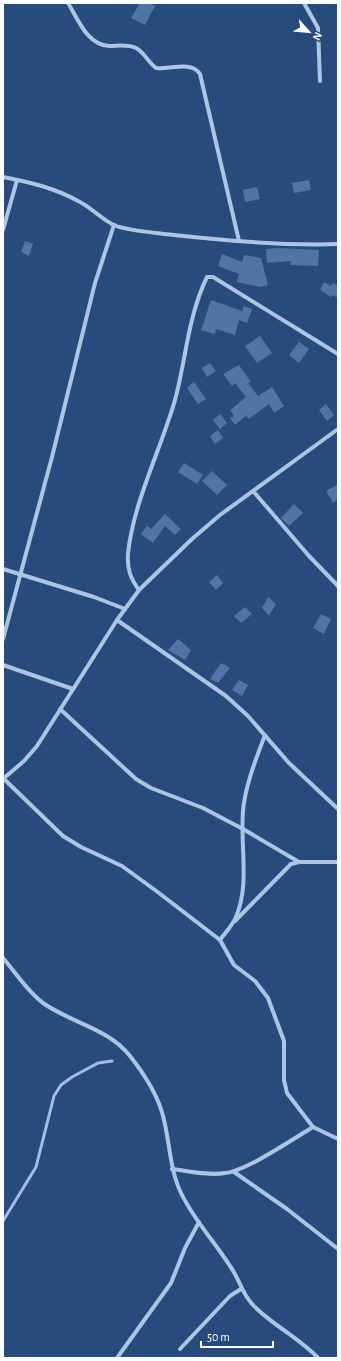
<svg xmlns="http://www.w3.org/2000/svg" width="341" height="1361" font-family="'Alegreya Sans',sans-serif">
<rect width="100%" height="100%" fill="#274b7d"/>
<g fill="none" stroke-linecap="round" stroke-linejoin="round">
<path stroke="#a1bfe5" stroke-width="3" d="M3 1221 36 1167 54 1096 61 1085 72 1077 98 1063 112 1061"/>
</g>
<g fill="#5074a6">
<path d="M140 3H150L155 6 145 25 131 18Z"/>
<path d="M309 180 311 190 294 193 292 183Z"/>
<path d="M257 187 260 199 245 202 243 190Z"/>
<path d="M25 241 33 244 29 256 21 252Z"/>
<path d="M277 248 319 250 318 266 290 265 291 261 267 263 266 249Z"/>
<path d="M222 254 242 262 244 255 261 258 268 285 260 287 237 282 239 274 218 266Z"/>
<path d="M324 282 331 286 333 283 338 286V298L332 295 331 297 320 290Z"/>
<path d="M211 300 242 311 244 306 252 309 247 323 239 320 235 335 216 329 215 334 201 330Z"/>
<path d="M260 336 272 353 257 363 245 346Z"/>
<path d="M299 342 309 349 299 363 289 355Z"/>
<path d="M210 363 216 371 207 377 202 368Z"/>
<path d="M239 365 251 382 248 383 258 396 272 387 284 406 274 413 269 404 249 419 246 416 235 425 230 418 234 416 230 410 246 397 235 383 232 386 223 374Z"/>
<path d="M194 382 206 399 198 404 187 388Z"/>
<path d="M326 404 334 415 327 421 319 410Z"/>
<path d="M220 414 227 423 220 429 213 420Z"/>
<path d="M218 430 223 438 215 444 210 436Z"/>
<path d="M184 463 203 475 197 484 178 472Z"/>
<path d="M212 471 227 485 217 495 202 481Z"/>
<path d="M338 484V500L333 503 326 491Z"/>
<path d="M294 504 303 513 289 526 281 518Z"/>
<path d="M165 514 181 529 175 535 165 526 153 543 141 534 147 526 151 529Z"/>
<path d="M217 575 223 583 216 590 209 582Z"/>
<path d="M268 597 276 604 269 616 262 608Z"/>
<path d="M245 607 252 614 241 623 234 616Z"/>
<path d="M321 614 331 619 324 634 313 628Z"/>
<path d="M178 639 191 650 185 660 168 650Z"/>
<path d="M221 663 230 668 218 683 210 679Z"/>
<path d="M239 680 248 685 242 696 232 690Z"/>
</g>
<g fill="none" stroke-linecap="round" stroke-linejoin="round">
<g stroke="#adc5e5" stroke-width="4">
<path d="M68 3C78 19 87 45 109 46 118 46 128 44 136 48 144 52 148 62 156 68 170 70 191 60 200 74L239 241"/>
<path d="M304 3 318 28 320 81"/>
<path d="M3 177C29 182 55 188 78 201 91 207 101 219 114 225 127 231 158 233 174 235 228 241 283 246 338 244"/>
<path d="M3 230 17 180"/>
<path d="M253 491 309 556 338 586"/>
<path d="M3 569 94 597 125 609"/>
<path d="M139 590C130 578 127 568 128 554 133 503 161 449 175 400 186 359 188 316 207 277H213L338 354"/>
<path d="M117 620 226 696 248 716 289 763 338 809"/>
<path d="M3 639 52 457 95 283 114 225"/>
<path d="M3 665 73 689"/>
<path d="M60 709 136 779 151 788 203 808 243 829 299 862"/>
<path d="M3 779 24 761 37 746 117 620 139 590 192 539 220 515 338 429"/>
<path d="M4 779 63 836 81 847 122 866 159 893 220 940 234 965 255 981 268 998 284 1041V1080L287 1093 313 1127 338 1139"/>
<path d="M235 921 291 864 299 862H338"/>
<path d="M220 940C225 933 232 926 236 917 250 884 240 847 243 811 245 786 256 759 265 735"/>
<path d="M3 958C16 973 27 991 43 1003 71 1023 108 1028 130 1056 145 1075 159 1096 164 1120 170 1145 170 1170 181 1193 194 1220 214 1241 230 1266 240 1280 243 1297 257 1309 276 1327 300 1339 318 1358"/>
<path d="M172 1169C189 1171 208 1176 225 1173 246 1171 293 1139 313 1127"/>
<path d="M234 1172 287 1209 338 1249"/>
<path d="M180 1349 230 1296 241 1289"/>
<path d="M117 1358 171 1283 185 1248 199 1222"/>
</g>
</g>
<rect width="341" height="1361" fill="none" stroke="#ffffff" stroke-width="8"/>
<g transform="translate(309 32) rotate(117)" stroke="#274b7d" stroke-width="3" paint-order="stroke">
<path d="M0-3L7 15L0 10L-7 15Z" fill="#ffffff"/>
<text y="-6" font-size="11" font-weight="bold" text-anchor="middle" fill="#ffffff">N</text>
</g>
<path d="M201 1341v6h72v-6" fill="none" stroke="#ffffff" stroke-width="2"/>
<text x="207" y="1341" font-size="12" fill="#ffffff" stroke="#274b7d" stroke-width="3" paint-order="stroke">50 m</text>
</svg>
